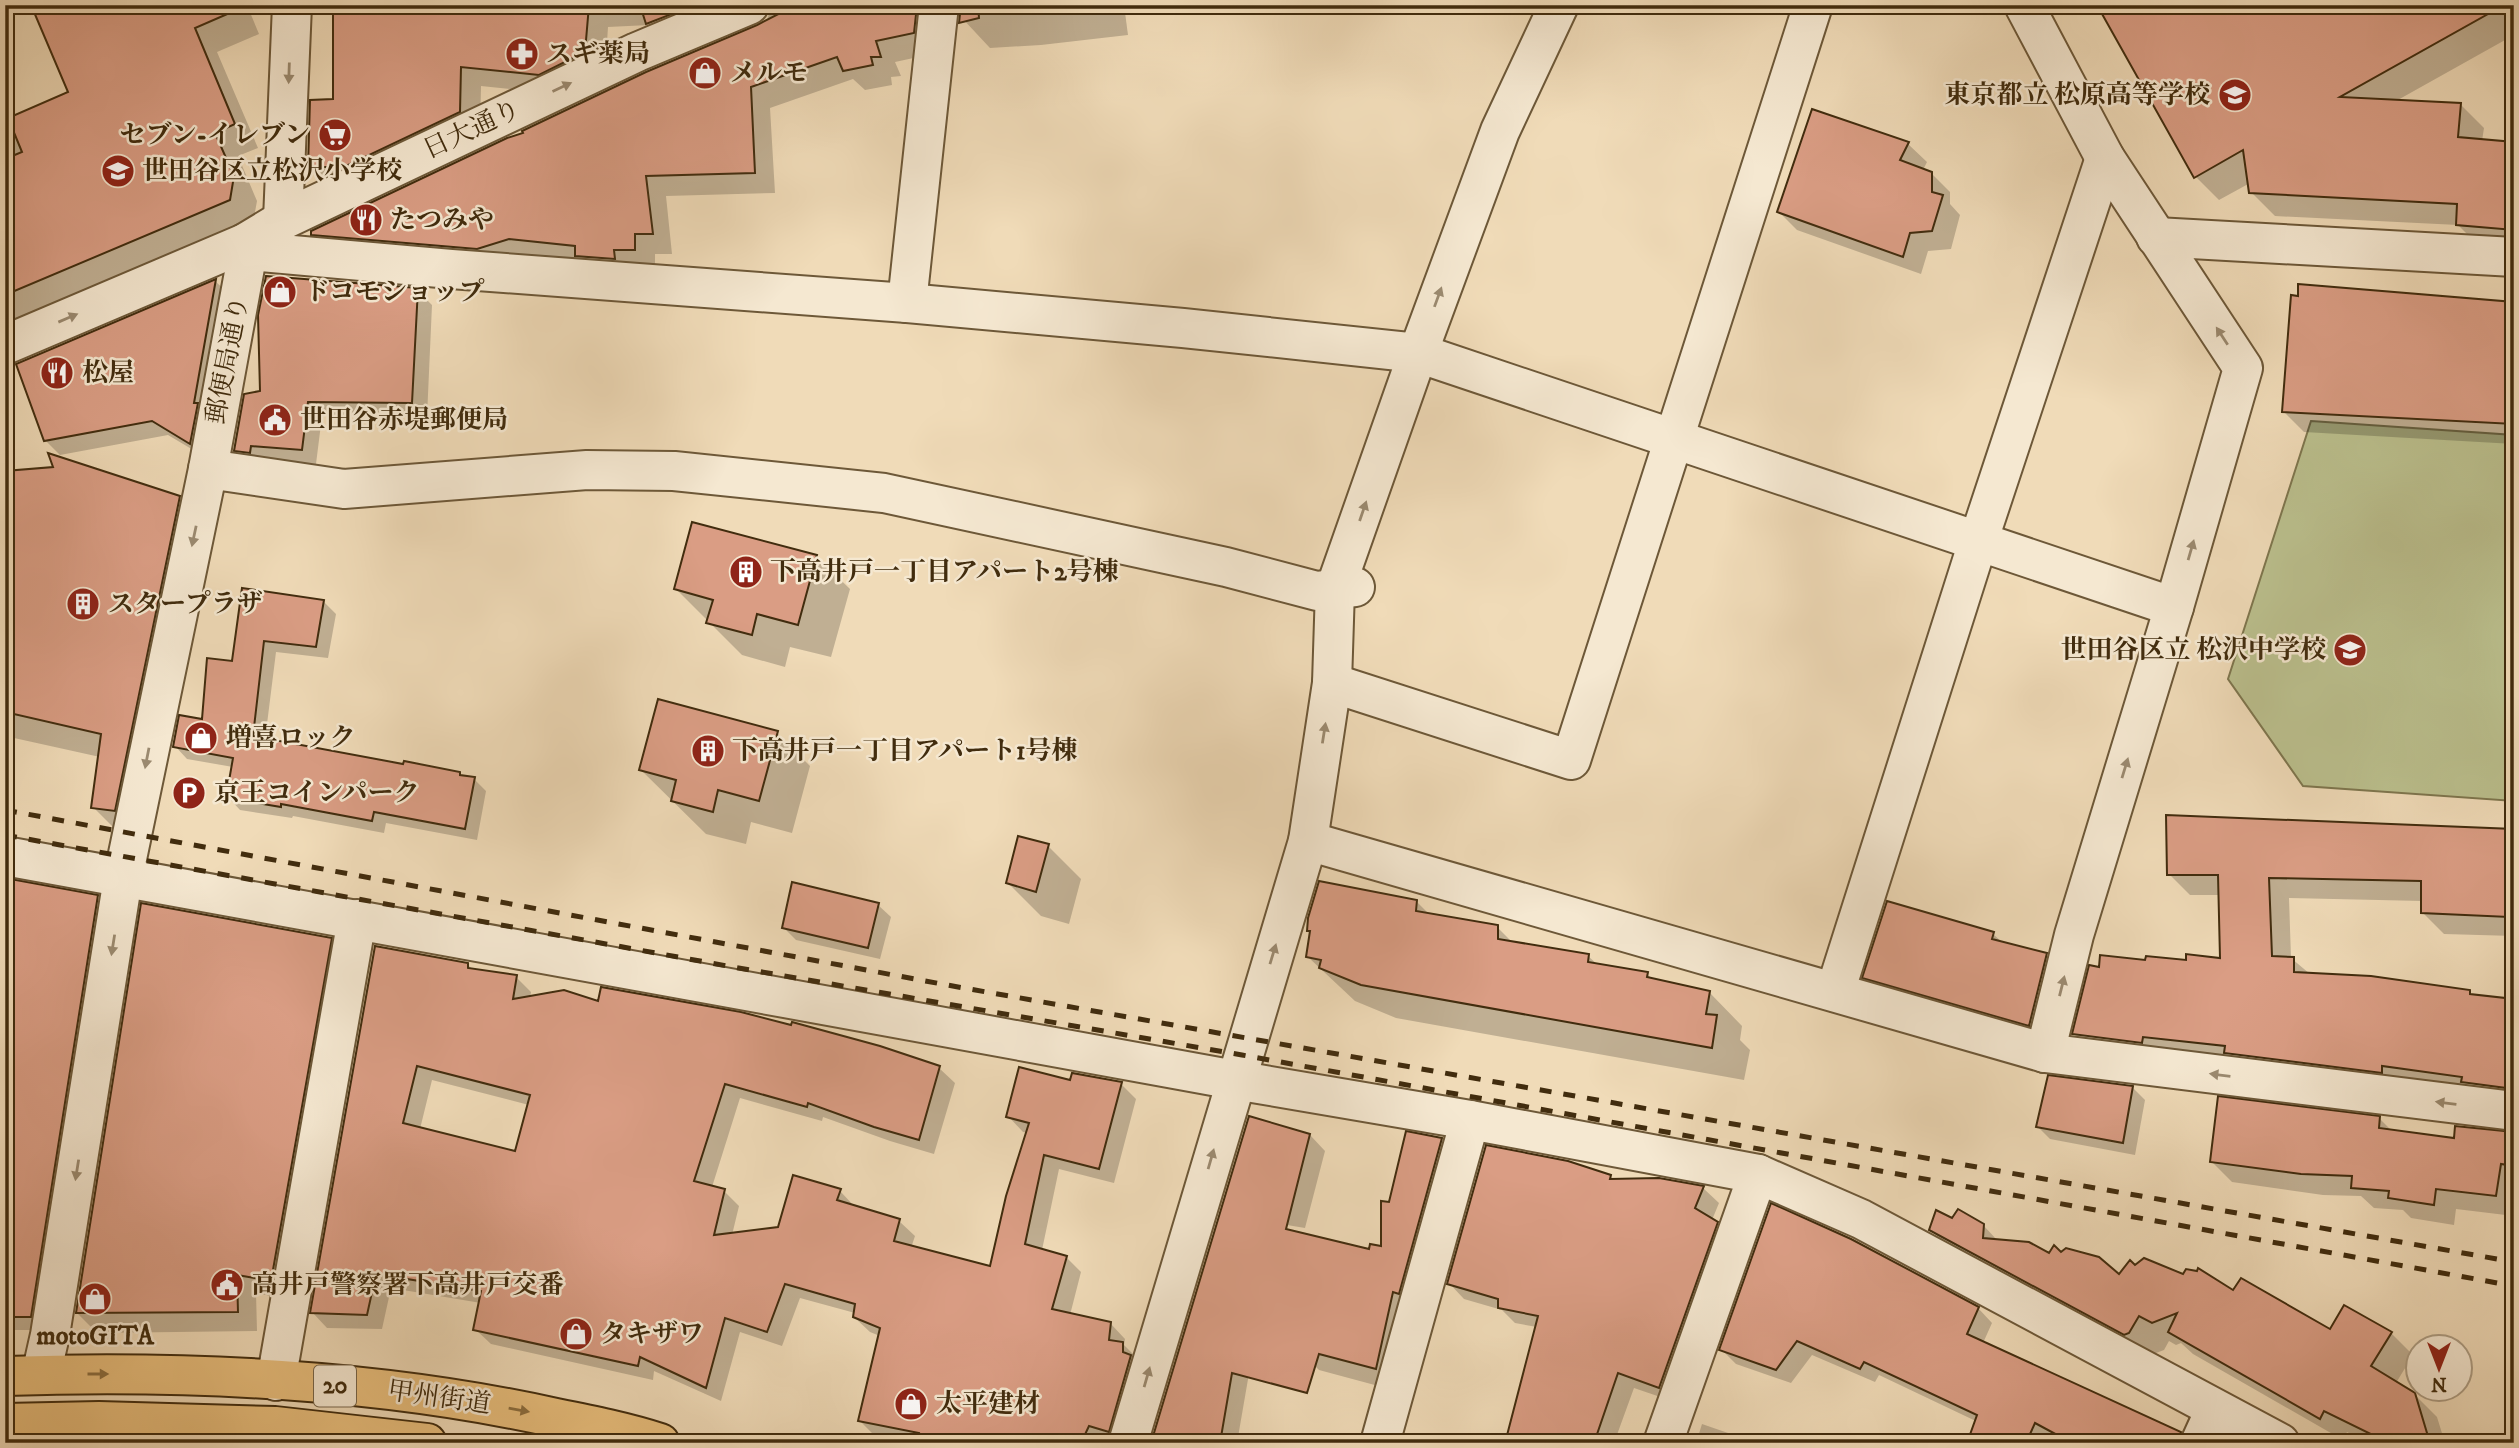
<svg xmlns="http://www.w3.org/2000/svg" width="2519" height="1448" font-family="'IM FELL DW Pica','Noto Serif JP',serif">
<rect width="100%" height="100%" fill="#f0dbb8"/>
<filter id="stains"><feTurbulence type="fractalNoise" baseFrequency=".00286" numOctaves="4"/><feColorMatrix values="0 0 0 0 .2 0 0 0 0 .09 0 0 0 0 .02 0 0 0 .5 -.17"/></filter>
<radialGradient id="worn" r=".72"><stop offset=".6" stop-color="#630" stop-opacity="0"/><stop offset="1" stop-color="#630" stop-opacity=".3"/></radialGradient>
<path fill="#bbc08e" stroke="#7e764e" stroke-width="2" d="M2311 421 2514 435V801L2303 786 2228 679Z"/>
<g fill="#0003" fill-rule="evenodd">
<path d="M33 5H247L259 34 217 52 258 148 238 156 257 201 253 223 9 327 5 323V109L10 119 70 93Z"/>
<path d="M336 5H760L668 44 649 25 608 27 605 73 560 94 481 86 480 132 331 186 310 166 335 101Z"/>
<path d="M772 5H942L932 54 895 62 901 76 891 77 892 85 865 90 853 79 770 108 775 193 666 196 672 254H655V270L333 254 312 234 758 27 767 20Z"/>
<path d="M961 5H1124L1128 35 1041 45 990 48 961 17Z"/>
<path d="M2099 5H2512L2514 35 2396 101 2461 105 2484 128 2482 141 2514 144V251L2481 248 2458 225 2275 216 2251 192 2250 183 2219 200 2196 177Z"/>
<path d="M1813 111 1908 144 1927 162 1923 170 1931 173 1950 192V204L1960 215 1951 249 1928 251 1921 274 1797 230 1779 212Z"/>
<path d="M215 281 230 295 205 457 168 435 60 455 45 440Z"/>
<path d="M417 290 432 305 427 417 322 416 316 464 266 460 250 465 235 450 262 392Z"/>
<path d="M2514 303V444L2304 432 2283 411Z"/>
<path d="M5 473 179 497 211 529 124 838 93 807 100 757 5 736Z"/>
<path d="M816 556 850 589 831 657 790 647 785 667 742 655 676 589Z"/>
<path d="M243 590 323 601 336 614 328 658 276 652 265 740 404 766 459 773 463 777 474 779 486 791 477 840 386 823 384 833 293 816 292 818 240 810 228 797 233 767 187 759 175 746 203 721 234 663Z"/>
<path d="M777 733 810 766 792 833 751 822 746 844 706 834 641 770Z"/>
<path d="M2514 831V936L2444 934 2423 913V901L2289 898 2291 958 2310 974 2469 992 2474 996 2514 1001V1106L2095 1055 2074 1034 2100 969 2147 962 2222 960 2221 895H2190L2169 874Z"/>
<path d="M1048 846 1081 879 1069 924 1041 916 1008 883Z"/>
<path d="M5 880 97 897 111 910 44 1330H5Z"/>
<path d="M1416 901 1430 915 1497 927 1513 943 1588 956 1598 965 1647 974 1653 980 1709 992 1742 1026 1740 1040 1750 1050 1744 1080 1396 1018 1355 1001 1308 957 1311 934 1309 931Z"/>
<path d="M878 905 891 917 880 959 796 940 784 928Z"/>
<path d="M1993 934 2003 943 2046 955 2058 967 2041 1037 1877 989 1864 977Z"/>
<path d="M331 939 350 959 291 1300 256 1293 257 1331 97 1333 77 1313Z"/>
<path d="M376 948 467 964 473 970 516 977 531 992 530 998 599 1003 939 1068 955 1083 934 1154 890 1141 823 1117 822 1121 740 1098 712 1187 724 1191 739 1206 732 1235 780 1228 840 1191 855 1207 899 1221 915 1236 911 1248 991 1268 1028 1133 1023 1132 1008 1116 1072 1083 1121 1084 1136 1099 1114 1183 1059 1169 1042 1250 1066 1257 1081 1272 1070 1315 1110 1323 1125 1339 1124 1345 1138 1359 1114 1443 1104 1440 1103 1443H912L875 1436 860 1421 880 1336 870 1332 854 1317 855 1313 800 1298 782 1346 740 1332 721 1401 654 1371 653 1380 491 1344 475 1329 481 1303 391 1288 382 1329 327 1328 312 1312ZM432 1080 529 1105 516 1154 420 1129Z"/>
<path d="M2133 1088 2145 1100 2135 1155 2050 1139 2038 1127Z"/>
<path d="M2379 1118 2392 1131 2455 1140 2514 1134V1216L2456 1209 2454 1225 2411 1218 2403 1210 2374 1208 2361 1196 2323 1195 2232 1182 2211 1161Z"/>
<path d="M1310 1135 1325 1151 1305 1228 1275 1223 1237 1443H1153Z"/>
<path d="M1442 1139 1465 1163 1397 1391 1319 1370 1296 1347 1371 1252 1383 1249 1390 1204Z"/>
<path d="M1610 1176 1615 1181 1659 1180 1703 1188 1719 1203 1712 1220 1732 1239 1675 1402 1634 1388 1614 1443H1507L1537 1327 1515 1323 1502 1310 1464 1299 1449 1283Z"/>
<path d="M1953 1220 1983 1225 1998 1241 2049 1255H2061L2119 1277 2135 1267 2234 1293 2331 1332 2391 1333 2413 1355 2396 1383 2414 1394 2437 1417 2445 1443H2369L2347 1432 2343 1440 2193 1354 2181 1343 2176 1345 2169 1341 2164 1350 2148 1356 1953 1252 1931 1230Z"/>
<path d="M1978 1308 1992 1323 1983 1343 2180 1433 2189 1443H2022L1879 1375 1875 1382 1812 1355 1791 1383 1736 1364 1721 1349Z"/>
<path d="M1702 1424 1757 1443H1696Z"/>
<path d="M1862 1433 1881 1443H1857Z"/>
<path d="M1475 1436 1499 1443H1474Z"/>
</g>
<g fill="#da9d84" stroke="#412c0e" stroke-width="2" fill-rule="evenodd">
<path d="M31 5H248L195 28 235 124 215 133 234 176 230 200 5 295V159L22 152 8 118 68 92Z"/>
<path d="M333 5H589L585 52 539 75 461 67 460 112 344 167H308L310 100 333 99Z"/>
<path d="M640 5H669L672 14 646 24Z"/>
<path d="M796 5H917L914 33 876 41 881 57H871L873 65 843 71 837 57 751 87 755 173 646 176 653 234H635V250H614L615 259 575 256V246L509 239 477 249 311 235V231L507 138 523 133 522 131 646 72 757 25Z"/>
<path d="M961 5H978L979 18 959 23Z"/>
<path d="M2097 5H2504L2340 97 2461 103 2458 137 2514 142V230L2456 225 2457 204 2249 193 2243 150 2194 178Z"/>
<path d="M1812 109 1909 142 1900 160 1932 172V192L1943 195 1932 231 1910 233 1903 257 1777 212Z"/>
<path d="M266 276 418 288 412 403 308 402 302 450 251 446 250 453 234 451 244 394 260 391 258 315Z"/>
<path d="M216 279 194 403H198L190 444 152 421 44 441 16 364Z"/>
<path d="M2298 284 2514 302V424L2282 412 2291 295 2298 296Z"/>
<path d="M48 453 180 496 115 811 91 808 101 734 5 712V471L53 467Z"/>
<path d="M692 522 817 555 798 625 757 614 752 635 706 623 713 600 674 589Z"/>
<path d="M242 588 324 600 316 647 264 641 253 736 403 764 404 761 460 772V775L475 777 465 829 374 812 372 821 281 804V807L226 798 233 758 173 747 179 715 202 719 207 658 232 661Z"/>
<path d="M658 699 778 731 759 801 718 790 713 812 671 801 676 780 639 770Z"/>
<path d="M2166 815 2514 829V884H2509V917L2421 913V881L2269 878 2272 956 2294 957V972L2371 976 2470 990V994L2514 999V1089L2461 1082 2462 1077 2382 1066V1073L2224 1053 2225 1046 2143 1037 2142 1043 2072 1034 2089 965 2099 967 2100 955 2145 960 2146 956 2186 960V954L2220 958 2218 875H2167Z"/>
<path d="M1018 836 1049 844 1036 892 1006 883Z"/>
<path d="M5 878 98 895 31 1317H5L8 1223H5V991L11 958H5Z"/>
<path d="M1319 881 1417 900 1416 911 1498 925V939L1589 954 1588 962 1648 972 1647 977 1710 991 1706 1014 1717 1015 1712 1048 1361 985 1319 968 1321 960 1306 957 1310 931H1307L1308 918Z"/>
<path d="M792 882 879 903 868 948 782 928Z"/>
<path d="M1887 901 1994 932 1992 939 2047 953 2029 1026 1862 978Z"/>
<path d="M141 903 332 938 271 1281 237 1275 238 1312 76 1313Z"/>
<path d="M375 946 468 963V968L517 975 513 999 564 990 598 1001 601 987 741 1012 791 1025 792 1022 880 1046 940 1066 919 1140 874 1127 808 1103 807 1107 725 1084 694 1181 725 1189 714 1235 778 1227 793 1175 841 1189 837 1200 900 1219 894 1241 990 1266 1006 1196 1029 1123 1006 1117 1019 1067 1070 1080 1072 1073 1122 1082 1099 1169 1044 1155 1025 1244 1067 1256 1052 1309 1111 1322 1109 1340 1123 1342V1352L1131 1355 1109 1432 1089 1426 1081 1443H917L919 1433 858 1421 880 1328 853 1317 855 1304 785 1284 767 1332 725 1318 706 1388 640 1357 638 1366 473 1330 481 1291 376 1274 367 1315 310 1313ZM417 1066 530 1095 515 1151 403 1123Z"/>
<path d="M2048 1075 2133 1086 2123 1143 2036 1127Z"/>
<path d="M2218 1096 2380 1116 2379 1128 2454 1138 2455 1126 2514 1132V1166L2501 1164 2496 1196 2436 1189 2434 1205 2388 1198 2389 1191 2351 1188 2352 1176 2301 1174 2210 1162Z"/>
<path d="M1249 1116 1310 1134 1286 1229 1369 1249 1370 1244 1381 1246V1201L1389 1202 1406 1131 1442 1138 1399 1294 1393 1292 1376 1369 1319 1354 1307 1393 1232 1373 1220 1443H1151Z"/>
<path d="M1486 1145 1568 1161 1611 1175 1610 1179 1659 1178 1704 1186 1695 1208 1718 1222 1659 1388 1618 1373 1594 1443H1505L1538 1316 1498 1308V1299L1447 1284Z"/>
<path d="M1771 1203 1851 1239 1979 1307 1967 1334 2181 1432 2179 1443H2072L2035 1423 2026 1443H1967L1977 1415 1864 1362 1860 1369 1797 1341 1776 1370 1719 1350Z"/>
<path d="M1958 1209 1984 1224 1983 1238 2029 1242 2049 1253 2054 1245 2061 1252 2066 1248 2099 1257 2119 1274 2130 1260 2135 1265 2144 1258 2183 1274 2186 1269 2197 1271 2198 1268 2233 1290 2241 1278 2330 1329 2344 1305 2392 1332 2371 1366 2415 1393 2430 1443H2389L2324 1411 2320 1419 2168 1332 2177 1313 2152 1323 2139 1316 2129 1333 2124 1335 1929 1230 1936 1210 1952 1218Z"/>
</g>
<g fill="none" stroke-linecap="round" stroke-linejoin="round">
<defs>
<g id="minor">
<path d="M2024 5 2105 158 2243 368 2174 607 2074 935 2045 1053"/>
<path d="M283 220 292 5"/>
<path d="M2156 237 2514 257"/>
<path d="M245 243 248 251 451 269 907 303 1183 328 1418 353 2174 607"/>
<path d="M907 303 939 5"/>
<path d="M5 345 245 243 283 220 637 52 749 5"/>
<path d="M208 469 344 489 587 470 674 471 884 493 1226 567 1317 591 1355 587"/>
<path d="M1332 683 1571 760 1813 5"/>
<path d="M1308 841 2045 1053 2514 1111"/>
<path d="M5 856 1235 1080 1470 1120 1758 1174 1861 1219 2280 1443"/>
<path d="M1835 992 1978 542 2105 158"/>
<path d="M41 1375 50 1335 123 878 208 469 248 251"/>
<path d="M276 1381 357 919"/>
<path d="M1128 1443 1308 841 1332 683 1335 589 1418 353 1500 131 1559 5"/>
<path d="M1380 1443 1470 1120"/>
<path d="M1663 1443 1758 1174"/>
<path d="M2200 1443 2215 1410"/>
</g>
<g id="highway">
<path d="M5 1376C186 1370 380 1379 556 1418 591 1425 626 1432 660 1443"/>
<path d="M5 1423 99 1421 275 1426 427 1443"/>
</g>
</defs>
<use href="#minor" stroke="#6d5838" stroke-width="42"/>
<use href="#highway" stroke="#412c0e" stroke-width="42"/>
<use href="#minor" stroke="#f5e8d1" stroke-width="38"/>
<use href="#highway" stroke="#e8be7c" stroke-width="38"/>
<g stroke="#412c0e" stroke-width="5" stroke-dasharray="12 12" stroke-linecap="butt">
<path d="M5 810 958 987 2514 1262"/>
<path d="M5 835 733 967 1242 1055 2514 1286"/>
</g>
</g>
<defs><path id="oneway-solid" d="M-6-.8H1V-3.2L6.5 0L1 3.2V.8H-6Z" transform="scale(1.75)"/></defs>
<g fill="#9b8a70">
<use href="#oneway-solid" transform="translate(289 73) rotate(92)"/>
<use href="#oneway-solid" transform="translate(562 87) rotate(-25)"/>
<use href="#oneway-solid" transform="translate(1438 297) rotate(-70)"/>
<use href="#oneway-solid" transform="translate(68 318) rotate(-23)"/>
<use href="#oneway-solid" transform="translate(2222 336) rotate(-123)"/>
<use href="#oneway-solid" transform="translate(1363 511) rotate(-71)"/>
<use href="#oneway-solid" transform="translate(194 536) rotate(102)"/>
<use href="#oneway-solid" transform="translate(2191 550) rotate(-74)"/>
<use href="#oneway-solid" transform="translate(1324 733) rotate(-81)"/>
<use href="#oneway-solid" transform="translate(147 758) rotate(101)"/>
<use href="#oneway-solid" transform="translate(2125 768) rotate(-73)"/>
<use href="#oneway-solid" transform="translate(113 945) rotate(99)"/>
<use href="#oneway-solid" transform="translate(1273 954) rotate(-73)"/>
<use href="#oneway-solid" transform="translate(2062 986) rotate(-76)"/>
<use href="#oneway-solid" transform="translate(2220 1075) rotate(-173)"/>
<use href="#oneway-solid" transform="translate(2446 1103) rotate(-173)"/>
<use href="#oneway-solid" transform="translate(1211 1159) rotate(-74)"/>
<use href="#oneway-solid" transform="translate(77 1170) rotate(99)"/>
<use href="#oneway-solid" transform="translate(1147 1377) rotate(-74)"/>
</g>
<g fill="#8c6e3f">
<use href="#oneway-solid" transform="translate(98 1374)"/>
<use href="#oneway-solid" transform="translate(519 1410) rotate(10)"/>
</g>
<defs>
<symbol id="pharmacy-disc" viewBox="-11 -11 22 22"><circle r="9.5" fill="#8f2418" stroke="#f5e8d1"/><path d="M-2-6h4v4h4v4h-4v4h-4v-4h-4v-4h4Z" fill="#fff"/></symbol>
<symbol id="shop-disc" viewBox="-11 -11 22 22"><circle r="9.5" fill="#8f2418" stroke="#f5e8d1"/><path d="M-5-2.5h2.3a2.7 3.5 0 0 1 5.4 0H5L5.5 6h-11ZM-1.5-2.5h3a1.5 2.3 0 0 0-3 0Z" fill="#fff"/></symbol>
<symbol id="school-disc" viewBox="-11 -11 22 22"><circle r="9.5" fill="#8f2418" stroke="#f5e8d1"/><path d="M0-5L7-2L0 1L-7-2ZM-4 1L0 2.5L4 1V4Q0 6-4 4Z" fill="#fff"/></symbol>
<symbol id="supermarket-disc" viewBox="-11 -11 22 22"><circle r="9.5" fill="#8f2418" stroke="#f5e8d1"/><path d="M-6-5.5h2.5l.6 2H6L4.5 2H-2.5L-4.4-4H-6ZM-1.5 3.2a1.3 1.3 0 1 0 .1 0ZM3 3.2a1.3 1.3 0 1 0 .1 0Z" fill="#fff"/></symbol>
<symbol id="restaurant-disc" viewBox="-11 -11 22 22"><circle r="9.5" fill="#8f2418" stroke="#f5e8d1"/><path d="M-5-6h1v4h1v-4h1v4h1v-4h1v5L-1.5 .5V6h-2V.5L-5-1ZM5-6V6H3V1.5H1.5Q1.5-4 5-6Z" fill="#fff"/></symbol>
<symbol id="civic-disc" viewBox="-11 -11 22 22"><circle r="9.5" fill="#8f2418" stroke="#f5e8d1"/><path d="M-.6-6.5H3V-4.5H.6V-3L4-1V1h2V6H-6V1h2V-1L-.6-3ZM-1.2 2.5V6h2.4V2.5Z" fill="#fff"/></symbol>
<symbol id="building-disc" viewBox="-11 -11 22 22"><circle r="9.5" fill="#8f2418" stroke="#f5e8d1"/><path d="M-4-6H4V6H1V3H-1V6H-4ZM-2.5-4.3h1.7v1.8h-1.7ZM.8-4.3h1.7v1.8H.8ZM-2.5-1h1.7V.8h-1.7ZM.8-1h1.7V.8H.8Z" fill="#fff"/></symbol>
<symbol id="parking-disc" viewBox="-11 -11 22 22"><circle r="9.5" fill="#8f2418" stroke="#f5e8d1"/><path d="M-3.5-5.5H1a3.5 3.5 0 0 1 0 7H-1V5.5H-3.5ZM-1-3.4V-.6H.8a1.4 1.4 0 0 0 0-2.8Z" fill="#fff"/></symbol>
</defs>
<g fill-rule="evenodd">
<use href="#pharmacy-disc" x="503" y="35" width="38" height="38"/>
<use href="#shop-disc" x="686" y="54" width="38" height="38"/>
<use href="#school-disc" x="2216" y="76" width="38" height="38"/>
<use href="#supermarket-disc" x="316" y="116" width="38" height="38"/>
<use href="#school-disc" x="99" y="152" width="38" height="38"/>
<use href="#restaurant-disc" x="347" y="201" width="38" height="38"/>
<use href="#shop-disc" x="261" y="273" width="38" height="38"/>
<use href="#restaurant-disc" x="38" y="354" width="38" height="38"/>
<use href="#civic-disc" x="256" y="401" width="38" height="38"/>
<use href="#building-disc" x="727" y="553" width="38" height="38"/>
<use href="#building-disc" x="64" y="585" width="38" height="38"/>
<use href="#school-disc" x="2331" y="631" width="38" height="38"/>
<use href="#shop-disc" x="182" y="719" width="38" height="38"/>
<use href="#building-disc" x="689" y="732" width="38" height="38"/>
<use href="#parking-disc" x="170" y="774" width="38" height="38"/>
<use href="#civic-disc" x="208" y="1266" width="38" height="38"/>
<use href="#shop-disc" x="76" y="1280" width="38" height="38"/>
<use href="#shop-disc" x="557" y="1315" width="38" height="38"/>
<use href="#shop-disc" x="892" y="1385" width="38" height="38"/>
</g>
<g text-anchor="middle" dominant-baseline="central" stroke-width="5" stroke-linejoin="round" paint-order="stroke">
<rect fill="#f5e8d1" stroke="#776448" stroke-width="2" x="314" y="1365.5" width="42" height="41" rx="5"/>
<g font-size="24" font-weight="bold" fill="#412c0e">
<text x="335" y="1386">20</text>
</g>
<g font-size="26" font-weight="bold" fill="#412c0e" stroke="#f5e8d1" text-anchor="start">
<text x="546" y="54">スギ薬局</text>
<text x="730" y="73">メルモ</text>
<text x="2210" y="95" text-anchor="end">東京都立 松原高等学校</text>
<text x="310" y="135" text-anchor="end">セブン-イレブン</text>
<text x="142" y="171">世田谷区立松沢小学校</text>
<text x="390" y="220">たつみや</text>
<text x="304" y="292">ドコモショップ</text>
<text x="82" y="373">松屋</text>
<text x="300" y="420">世田谷赤堤郵便局</text>
<text x="770" y="572">下高井戸一丁目アパート2号棟</text>
<text x="108" y="604">スタープラザ</text>
<text x="2326" y="650" text-anchor="end">世田谷区立 松沢中学校</text>
<text x="226" y="738">増喜ロック</text>
<text x="732" y="751">下高井戸一丁目アパート1号棟</text>
<text x="214" y="793">京王コインパーク</text>
<text x="252" y="1285">高井戸警察署下高井戸交番</text>
<text x="600" y="1334">タキザワ</text>
<text x="95" y="1336" text-anchor="middle">motoGITA</text>
<text x="936" y="1404">太平建材</text>
</g>
<g font-size="26" fill="#412c0e" stroke="#f5e8d1">
<text transform="translate(472 130) rotate(-25)">日大通り</text>
<text transform="translate(228 360) rotate(-79)">郵便局通り</text>
<text transform="translate(439 1398) rotate(8)">甲州街道</text>
</g>
</g>
<rect width="2519" height="1448" fill="none" stroke="#f0dbb8" stroke-width="28"/>
<rect x="7" y="7" width="2505" height="1434" fill="none" stroke="#412c0e" stroke-width="3.5"/>
<rect x="14" y="14" width="2491" height="1420" fill="none" stroke="#412c0e" stroke-width="2"/>
<g transform="translate(2439 1368) rotate(180)"><circle r="33" fill="#f5e8d1" stroke="#ad9d83" stroke-width="2"/>
<path d="M0-5L12 26L0 18L-12 26Z" fill="#8f2418"/>
<text y="-10" font-size="19" font-weight="bold" text-anchor="middle" fill="#412c0e">N</text>
</g>
<rect width="100%" height="100%" filter="url(#stains)"/>
<rect width="100%" height="100%" fill="url(#worn)"/>
</svg>
